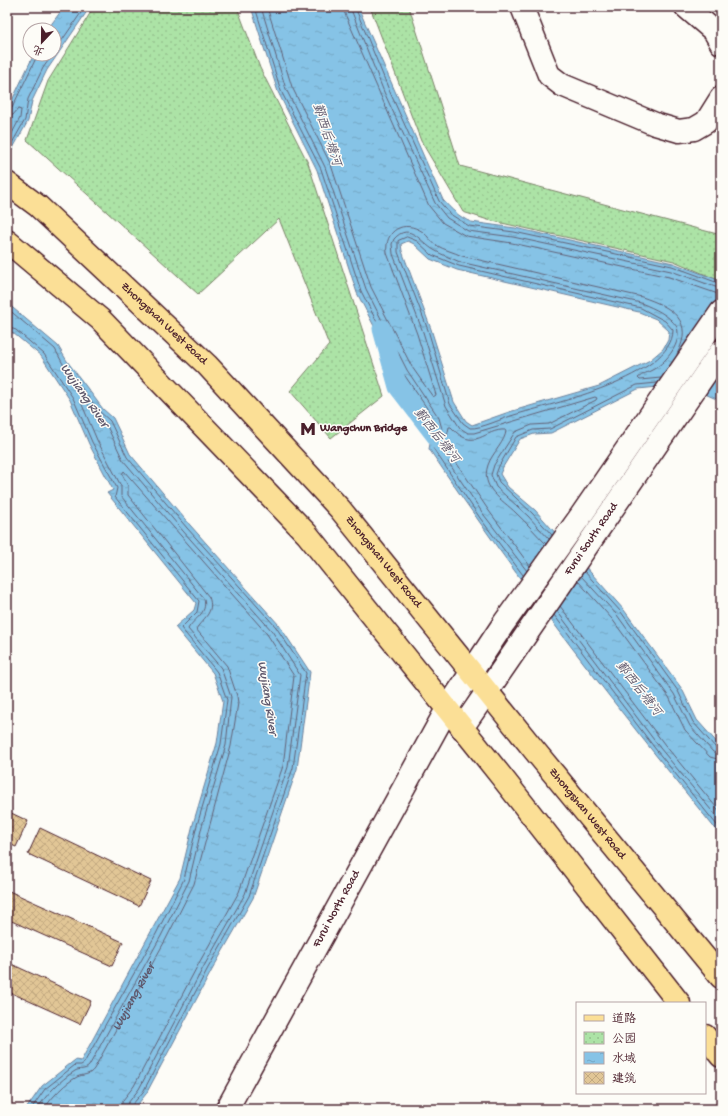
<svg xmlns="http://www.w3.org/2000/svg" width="728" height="1116" font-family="'Gochi Hand','LXGW WenKai TC',sans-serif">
<defs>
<pattern id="park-dots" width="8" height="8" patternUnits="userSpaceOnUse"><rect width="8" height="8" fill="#ace3a6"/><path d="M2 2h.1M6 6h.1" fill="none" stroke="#96c28f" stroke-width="1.8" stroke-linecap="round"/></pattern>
<pattern id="water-ripples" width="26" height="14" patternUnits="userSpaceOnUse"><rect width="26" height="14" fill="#86c3e6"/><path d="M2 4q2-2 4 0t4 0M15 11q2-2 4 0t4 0" fill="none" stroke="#75a7c5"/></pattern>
<pattern id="building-cross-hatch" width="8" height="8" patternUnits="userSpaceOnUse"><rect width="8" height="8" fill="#e1c696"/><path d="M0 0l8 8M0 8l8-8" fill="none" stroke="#c3aa81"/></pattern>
</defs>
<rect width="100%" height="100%" fill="#fdfcf7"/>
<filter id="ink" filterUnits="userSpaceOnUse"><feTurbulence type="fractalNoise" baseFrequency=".025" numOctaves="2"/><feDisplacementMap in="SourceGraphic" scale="8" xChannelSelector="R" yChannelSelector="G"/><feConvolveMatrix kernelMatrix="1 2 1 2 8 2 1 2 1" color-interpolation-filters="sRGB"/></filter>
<g filter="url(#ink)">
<g fill="url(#park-dots)" stroke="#7b8168">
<path d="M94 7H237L260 68 308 163 384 396 331 438 290 391 329 345 279 219 198 294 27 140 48 81Z"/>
<path d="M370 7H409L460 166 721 235 720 281 674 261 488 220 463 212 421 141Z"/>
</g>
<g fill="url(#water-ripples)" stroke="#6e819b" fill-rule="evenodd">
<path d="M64 7H90L47 70 32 101 28 121 7 159V111L34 54H54V30H47Z"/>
<path d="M251 7H358L443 200C451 209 459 217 471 222L515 228 673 263 721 281V401L698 391 668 386 638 389 551 433 534 434 520 439 503 467 500 474 508 487 535 510 624 610 682 689 697 720 721 747V836C619 711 519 583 429 449L433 428 431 422 399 375 357 293 317 170 278 92ZM408 241 414 244 430 259 457 270 639 312 656 319 669 331 668 340 663 349 650 360 599 386 509 412 472 425 466 421 454 402 431 329 402 251 401 244Z"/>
<path d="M7 303 58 346 67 361 103 409 113 418 130 454 190 525 279 625 310 672 297 769 253 898 212 970 146 1094 134 1109H26L42 1086 75 1060 81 1061 180 878 193 824 217 743 223 701 213 673 175 627 194 610 196 603 107 493 113 490 89 444 70 400 41 356 13 333 7 331Z"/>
</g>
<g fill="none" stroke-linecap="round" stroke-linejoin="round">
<g stroke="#626176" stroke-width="1">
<path d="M255 7 281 91 321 169 361 291 403 373 435 420 437 429 433 448 480 518 523 575"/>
<path d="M261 7 286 89 325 167 366 289 407 370 439 418 442 429 438 447 484 515 527 571"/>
<path d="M267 7 292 87 331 165 371 287 412 367 433 397 436 395 417 334 387 253C384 230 404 219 423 232 428 236 431 242 436 245 444 250 454 252 462 256L642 297C672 307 695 321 677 354"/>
<path d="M344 7 345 14 429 206 443 223 466 236 512 243 669 277 721 295"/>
<path d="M350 7 384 92 435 203 447 218 468 231 513 237 671 271 721 289"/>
<path d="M355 7 389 90 439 201 450 214 469 226 514 232 672 266 721 284"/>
<path d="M54 52 85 7"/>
<path d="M7 111 12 108 38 54"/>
<path d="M7 116 13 115 18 109 21 110 20 118 7 143"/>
<path d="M7 152 25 120 28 99 43 68 53 54"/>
<path d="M407 237 417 241 432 255 459 266 641 308 665 321 673 330C673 377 551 404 514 415 503 418 481 429 470 428L463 423 450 404 428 330 398 252V241Z"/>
<path d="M7 308 55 349 63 364 99 411 110 421 127 457 187 528 276 627 306 673 293 768 249 896 208 968 143 1092 132 1105V1109"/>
<path d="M7 327 16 330 44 354 73 398 92 442 117 488 115 497 199 601 197 612 181 628 217 672 227 700 221 744 197 825 184 879 156 934 84 1063 81 1065H75L45 1089 31 1109"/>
<path d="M552 535 532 513 499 482 496 474 499 466 516 437 533 430 550 429 637 385 657 383"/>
<path d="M549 539 528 516 496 487 491 475 494 465 515 432 532 425 549 424 596 400 597 398 595 397 474 433H468L460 428 446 406 423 332 393 254 392 244 394 239C410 221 421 243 434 250 442 255 451 258 460 262L641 303C655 309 668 314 677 327 682 343 667 361 654 369 649 372 642 374 638 378L640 380 661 378"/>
<path d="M530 566 489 511 445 446 449 427H451C475 454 484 428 506 430 506 441 492 453 488 465 480 489 502 499 516 513 527 523 536 534 546 544"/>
<path d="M584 571 621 612 678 691 693 722 716 748 721 749"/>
<path d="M581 576 617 615 674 694 690 726 713 752 721 754"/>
<path d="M578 581 612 619 669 697 685 730 710 757 721 760"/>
<path d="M560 606 665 745 721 813"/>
<path d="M557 611 660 748 721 822"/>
<path d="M554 615 657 751 721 830"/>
<path d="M37 1109C47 1094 59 1081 75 1071 80 1068 84 1071 89 1066L161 936 189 881 202 826 226 745 231 697 221 668 188 629C194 618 208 614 204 599L121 496V486L97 440 80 400 82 398 106 424 123 460 183 531 272 631 300 675 288 767 245 894 204 966 139 1089 128 1103 126 1109"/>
<path id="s1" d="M44 1109C52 1097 64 1084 77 1077 83 1074 89 1076 94 1069L166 939 194 884 231 746 238 703 237 696 227 666 196 629C203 618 215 613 209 597L128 495V486L122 474 124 471 267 634 294 676 283 766 239 892 199 963 134 1086 123 1100 120 1109"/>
</g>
<path stroke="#86c3e6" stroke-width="19" d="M382 329 398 387 448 452"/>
</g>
<g fill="url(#building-cross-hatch)" stroke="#4a1f2b">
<path d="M7 811 28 821 16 847 7 843Z"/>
<path d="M40 828 151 881 139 906 28 854Z"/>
<path d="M9 891 123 942 112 966 7 919V896Z"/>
<path d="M7 962 91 1001 80 1024 7 991Z"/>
</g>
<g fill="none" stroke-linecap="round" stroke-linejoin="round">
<defs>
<g id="minor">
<path d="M522 7 549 75 562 85 655 124 679 131 694 129 706 122 721 98"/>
<path d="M686 7 714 31 721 43"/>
<path id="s2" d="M462 728 721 351"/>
<path id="s3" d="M227 1109 447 709 504 623 580 517 721 312"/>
</g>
<g id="major">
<path id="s4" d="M7 183 38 206 207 365 340 509 535 751 721 977"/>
<path d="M7 241 101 320 307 534 501 776 679 1003"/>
<path d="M705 1036 721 1056"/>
</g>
</defs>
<use href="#minor" stroke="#4a1f2b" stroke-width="25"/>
<use href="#major" stroke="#4a1f2b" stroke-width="25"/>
<use href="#minor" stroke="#fdfcf7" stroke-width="22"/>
<use href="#major" stroke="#fbdf96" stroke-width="22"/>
</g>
</g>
<defs>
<symbol id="metro-bare" viewBox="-9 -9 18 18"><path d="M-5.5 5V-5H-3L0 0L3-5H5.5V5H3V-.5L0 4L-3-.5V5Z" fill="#4a1f2b" stroke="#fdfcf7" stroke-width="2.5" paint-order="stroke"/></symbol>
</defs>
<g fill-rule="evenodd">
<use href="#metro-bare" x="297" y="418" width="22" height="22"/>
</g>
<g text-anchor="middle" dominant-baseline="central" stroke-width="3" stroke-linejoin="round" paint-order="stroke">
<g font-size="12" fill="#4a1f2b" stroke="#fdfcf7">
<text stroke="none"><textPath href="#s4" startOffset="211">Zhongshan West Road</textPath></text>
<text stroke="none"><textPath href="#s2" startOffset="229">Furui South Road</textPath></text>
<text stroke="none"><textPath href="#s4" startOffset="535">Zhongshan West Road</textPath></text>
<text stroke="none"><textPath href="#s4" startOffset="859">Zhongshan West Road</textPath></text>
<text stroke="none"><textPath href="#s3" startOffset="228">Furui North Road</textPath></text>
</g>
<g font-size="12" font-weight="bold" fill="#4a1f2b" stroke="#fdfcf7" text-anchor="start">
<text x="320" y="429">Wangchun Bridge</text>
</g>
<g font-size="13" font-style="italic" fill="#5f586c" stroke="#fdfcf7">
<text transform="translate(326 135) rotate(72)">鄞西后塘河</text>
<text transform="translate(84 396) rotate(55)">Wujiang River</text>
<text transform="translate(436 436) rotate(52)">鄞西后塘河</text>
<text transform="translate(638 689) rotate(52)">鄞西后塘河</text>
<text transform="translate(267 698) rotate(81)">Wujiang River</text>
<text stroke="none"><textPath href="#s1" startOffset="148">Wujiang River</textPath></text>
</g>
</g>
<rect width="728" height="1116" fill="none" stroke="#fdfcf7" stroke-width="24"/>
<rect x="12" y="12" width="704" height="1092" fill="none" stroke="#4a1f2b" stroke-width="1.5" filter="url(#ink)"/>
<rect x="576" y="1002" width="130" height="92" fill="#fdfcf7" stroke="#b5a4a5"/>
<rect x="584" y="1015" width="20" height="6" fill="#fbdf96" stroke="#b5a4a5"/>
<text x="612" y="1022" font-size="12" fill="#4a1f2b">道路</text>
<rect x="584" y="1032" width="20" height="12" fill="url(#park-dots)" stroke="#b5a4a5"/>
<text x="612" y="1042" font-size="12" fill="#4a1f2b">公园</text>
<rect x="584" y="1052" width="20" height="12" fill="url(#water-ripples)" stroke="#b5a4a5"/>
<text x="612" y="1062" font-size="12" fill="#4a1f2b">水域</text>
<rect x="584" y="1072" width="20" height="12" fill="url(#building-cross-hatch)" stroke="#b5a4a5"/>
<text x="612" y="1082" font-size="12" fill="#4a1f2b">建筑</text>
<g transform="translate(42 42) rotate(202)"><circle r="19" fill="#fdfcf7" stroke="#b5a4a5"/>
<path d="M0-3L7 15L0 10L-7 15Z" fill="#4a1f2b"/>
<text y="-6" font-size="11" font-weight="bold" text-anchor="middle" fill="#4a1f2b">北</text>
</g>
</svg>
